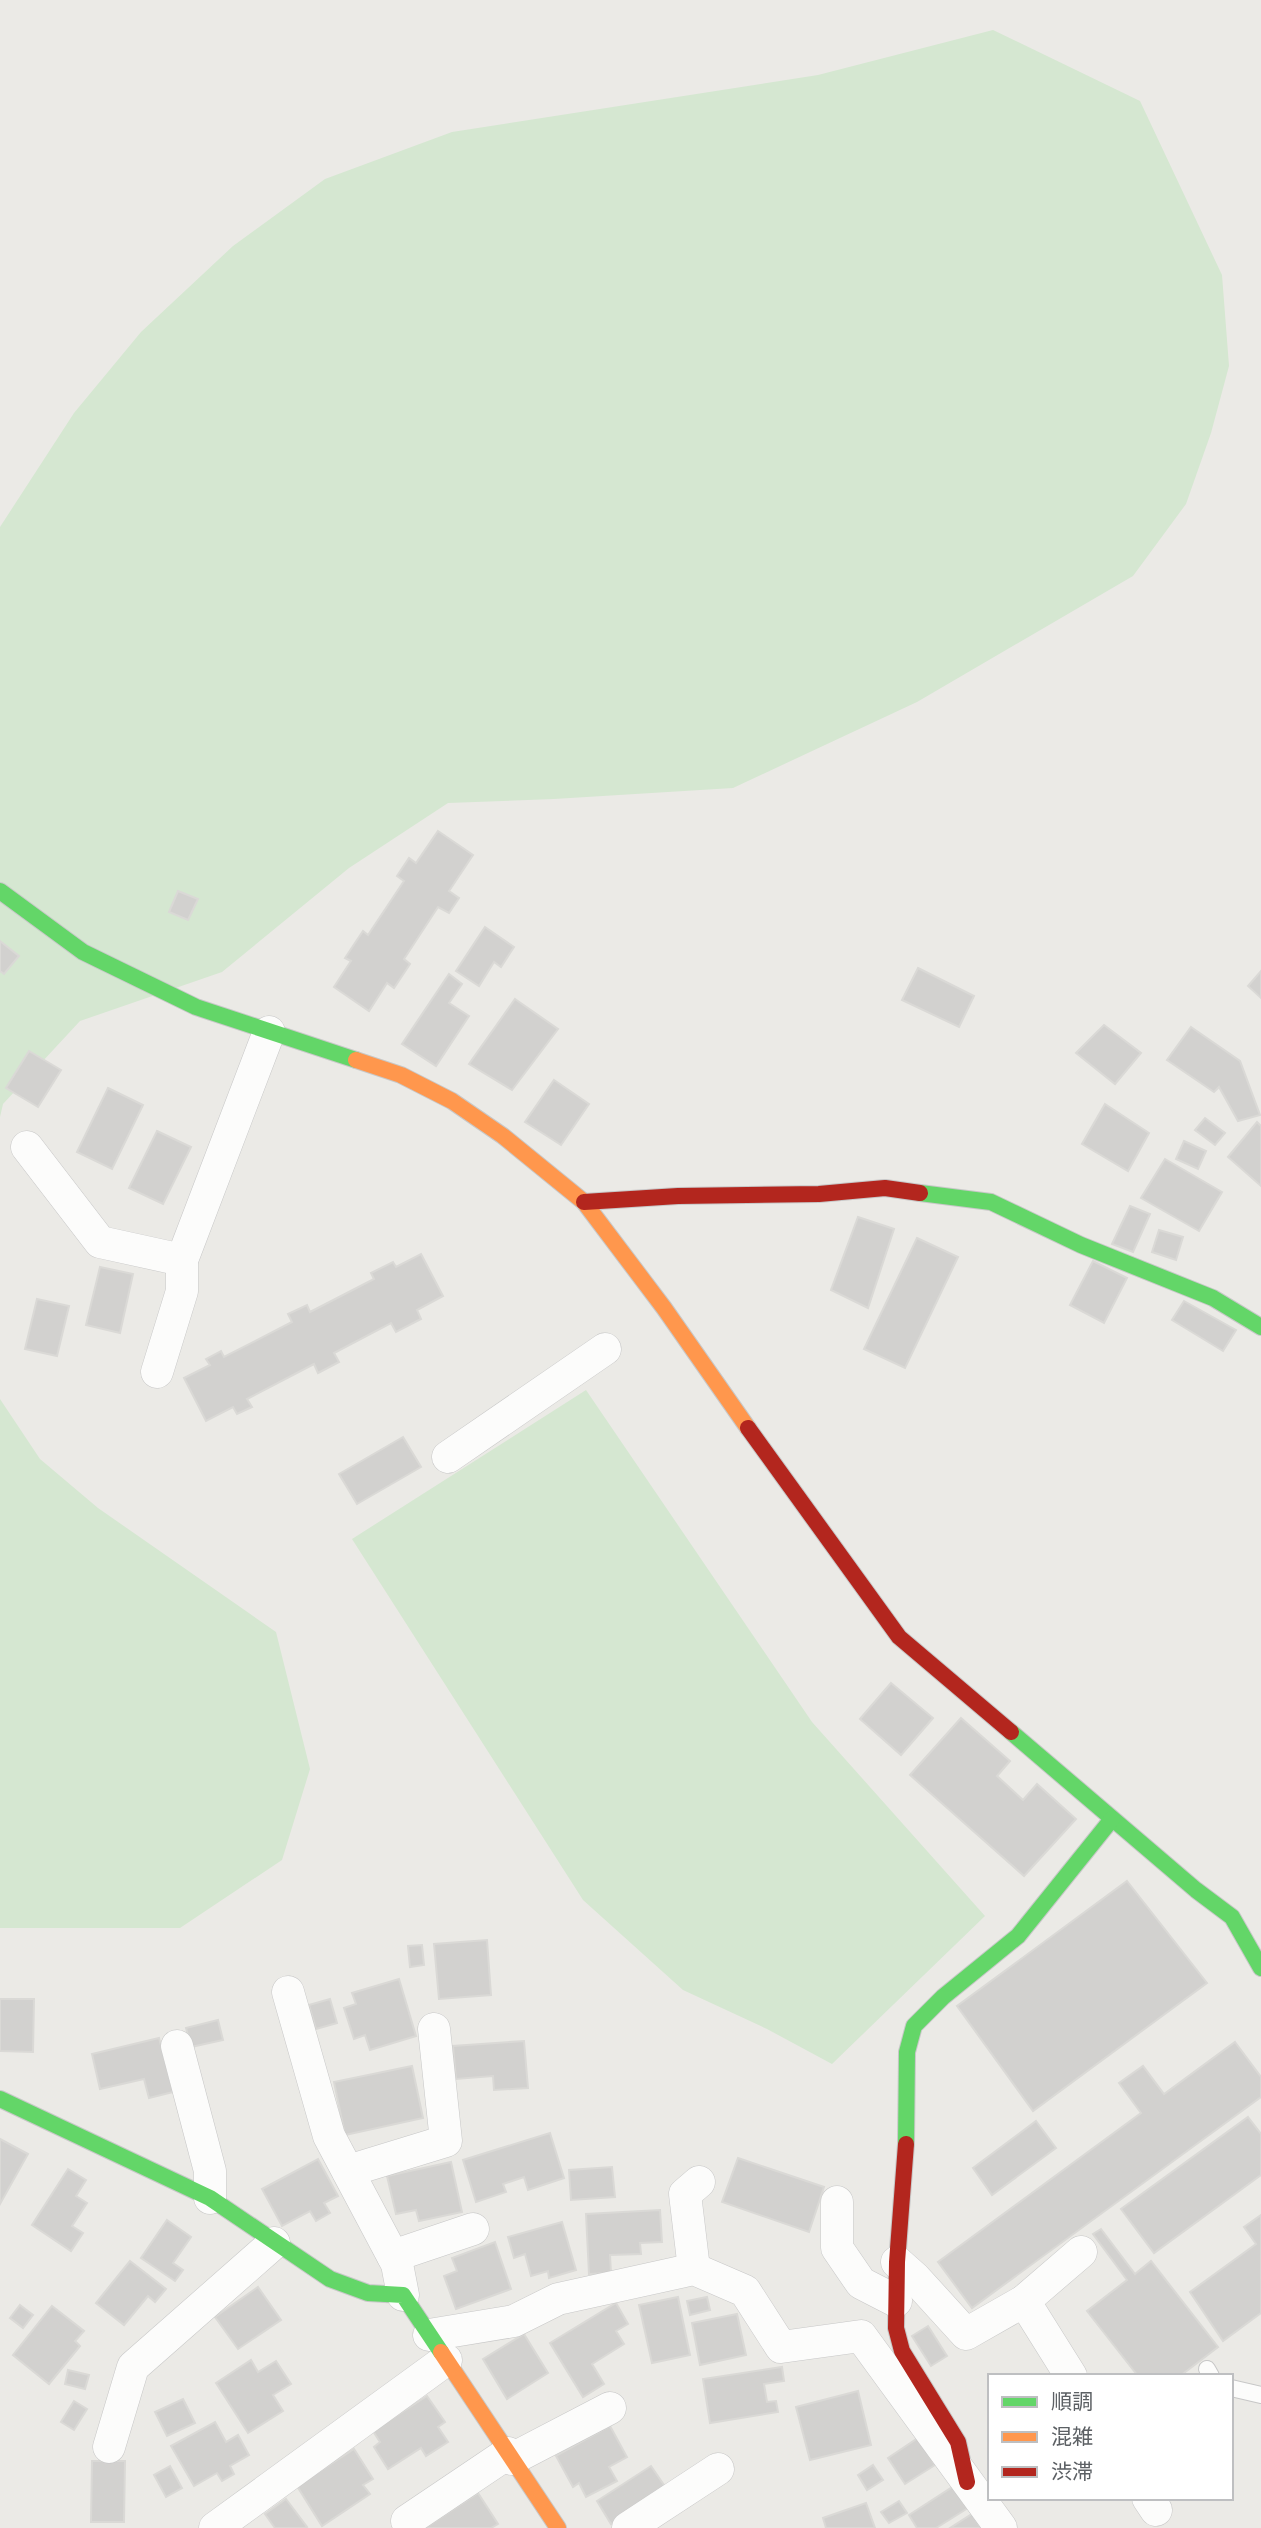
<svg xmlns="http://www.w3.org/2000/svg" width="1261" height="2528" font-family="Overpass,'Noto Sans JP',sans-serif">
<rect width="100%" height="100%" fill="#ebeae6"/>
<g fill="#d5e7d1">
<path d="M993 30 1140 101 1222 275 1229 366 1211 433 1186 504 1133 576 917 702 733 788 554 799 448 803 349 868 222 972 80 1021 3 1104 0 1117V527L74 413 141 332 233 246 325 179 452 132 818 75Z"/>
<path d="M586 1390 812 1722 985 1916 832 2064 767 2029 683 1990 583 1900 352 1539Z"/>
<path d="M0 1399 40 1459 98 1508 276 1632 310 1769 282 1860 180 1928H0Z"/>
</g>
<g fill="#d2d1cf" stroke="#dad9d6" stroke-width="2">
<path d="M438 831 473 855 449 891 459 898 449 913 438 907 404 959 410 964 394 988 387 983 369 1011 334 987 351 961 345 958 363 931 368 935 404 881 397 876 409 858 416 863Z"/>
<path d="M178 891 198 899 188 920 169 912Z"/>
<path d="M485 927 514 947 501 967 494 962 479 986 456 971Z"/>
<path d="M0 941 19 956 4 974 0 971Z"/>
<path d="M918 968 974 996 959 1027 902 1000Z"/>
<path d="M1261 971V998L1248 986Z"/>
<path d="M449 974 462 984 449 1003 469 1016 436 1066 402 1044Z"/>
<path d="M515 999 558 1029 512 1090 469 1064Z"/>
<path d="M1104 1025 1141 1053 1115 1084 1076 1053Z"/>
<path d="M1191 1027 1240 1061 1260 1115 1238 1121 1219 1087 1214 1092 1167 1060Z"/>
<path d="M29 1051 61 1070 38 1107 6 1088Z"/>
<path d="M554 1080 589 1104 561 1145 525 1122Z"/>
<path d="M108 1088 143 1105 112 1169 77 1152Z"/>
<path d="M1105 1104 1149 1133 1128 1171 1082 1144Z"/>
<path d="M1205 1118 1225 1133 1215 1145 1195 1130Z"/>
<path d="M1257 1122 1261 1126V1186L1228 1157Z"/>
<path d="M157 1131 191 1147 163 1204 129 1188Z"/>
<path d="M1184 1141 1206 1151 1198 1169 1176 1159Z"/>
<path d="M1165 1159 1222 1192 1199 1231 1141 1198Z"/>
<path d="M1130 1206 1150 1214 1133 1252 1112 1244Z"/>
<path d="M858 1217 894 1229 868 1308 831 1290Z"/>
<path d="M1159 1230 1183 1237 1176 1260 1152 1252Z"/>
<path d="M917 1238 958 1257 905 1368 864 1349Z"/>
<path d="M421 1254 443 1296 417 1310 421 1319 396 1332 391 1323 334 1353 339 1362 318 1373 314 1364 247 1399 252 1407 237 1414 233 1407 206 1421 184 1378 210 1365 206 1359 221 1351 224 1357 292 1322 288 1314 307 1305 310 1312 374 1279 371 1273 393 1262 396 1267Z"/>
<path d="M1093 1261 1127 1278 1104 1323 1070 1305Z"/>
<path d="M100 1267 133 1274 120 1333 86 1325Z"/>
<path d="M37 1299 69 1306 57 1356 25 1349Z"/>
<path d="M1184 1301 1236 1330 1223 1351 1172 1320Z"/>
<path d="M403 1437 421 1467 357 1504 339 1474Z"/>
<path d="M891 1683 933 1718 901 1755 860 1719Z"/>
<path d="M961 1718 1010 1761 997 1776 1023 1800 1037 1784 1076 1819 1024 1876 910 1775Z"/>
<path d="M1127 1881 1207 1983 1033 2111 957 2006Z"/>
<path d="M487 1940 491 1995 439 1999 434 1944Z"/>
<path d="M422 1945 424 1965 410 1967 408 1946Z"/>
<path d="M399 1979 416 2036 370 2050 365 2035 354 2039 344 2008 356 2004 352 1993Z"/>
<path d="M0 1999H34L33 2052 0 2051Z"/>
<path d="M330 1999 337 2023 316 2029 309 2005Z"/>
<path d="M218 2020 223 2040 191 2047 186 2028Z"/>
<path d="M159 2038 173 2092 149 2098 144 2079 100 2089 92 2054Z"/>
<path d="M524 2041 528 2088 494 2090 493 2076 456 2079 453 2046Z"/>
<path d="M1235 2042 1261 2077V2097L972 2308 938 2262 1141 2113 1119 2083 1143 2066 1164 2094Z"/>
<path d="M412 2066 423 2118 345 2135 334 2082Z"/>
<path d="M1248 2117 1261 2134V2175L1154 2253 1121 2209Z"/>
<path d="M1036 2121 1056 2148 992 2195 973 2168Z"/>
<path d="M550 2133 564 2178 528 2190 524 2177 503 2184 506 2192 476 2202 463 2160Z"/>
<path d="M0 2139 28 2154 0 2204Z"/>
<path d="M738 2158 824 2187 809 2232 722 2202Z"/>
<path d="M318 2159 338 2196 324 2203 330 2213 316 2221 310 2211 282 2226 262 2189Z"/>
<path d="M451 2162 462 2212 419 2221 416 2210 396 2214 387 2176Z"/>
<path d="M612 2167 615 2197 571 2200 569 2170Z"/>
<path d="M68 2169 86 2180 76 2196 87 2203 72 2226 83 2233 71 2251 32 2225Z"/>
<path d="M660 2210 662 2242 640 2243 641 2254 610 2255 611 2273 589 2274 586 2214Z"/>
<path d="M1261 2215V2313L1223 2341 1190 2292 1256 2244 1244 2227Z"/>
<path d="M167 2220 191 2237 173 2263 183 2270 175 2281 141 2258Z"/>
<path d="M562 2222 576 2270 549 2278 548 2271 531 2276 525 2254 514 2258 508 2237Z"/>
<path d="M1101 2229 1135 2274 1151 2261 1218 2347 1180 2376H1138L1087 2311 1127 2280 1093 2234Z"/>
<path d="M495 2242 511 2289 456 2309 444 2276 457 2271 452 2258Z"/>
<path d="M130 2261 166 2289 155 2302 148 2296 124 2325 96 2303Z"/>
<path d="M258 2287 281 2320 238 2349 215 2317Z"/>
<path d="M678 2297 690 2355 652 2363 639 2305Z"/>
<path d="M707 2297 710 2310 690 2315 687 2301Z"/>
<path d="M616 2303 628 2324 616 2331 624 2344 592 2364 604 2384 583 2397 550 2343Z"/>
<path d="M20 2305 33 2315 23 2328 10 2318Z"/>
<path d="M52 2306 84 2331 75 2341 80 2346 49 2384 13 2355Z"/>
<path d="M737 2314 746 2355 700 2365 692 2323Z"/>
<path d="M928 2326 947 2356 931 2366 912 2336Z"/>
<path d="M524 2334 548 2373 507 2399 483 2359Z"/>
<path d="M251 2360 258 2372 276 2361 291 2384 273 2395 283 2411 248 2433 216 2383Z"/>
<path d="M782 2367 784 2381 764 2384 767 2402 776 2401 778 2412 710 2423 703 2379Z"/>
<path d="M68 2370 89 2375 85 2389 65 2384Z"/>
<path d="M858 2391 871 2445 810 2460 796 2407Z"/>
<path d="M427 2396 445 2422 438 2427 448 2442 426 2456 421 2448 388 2469 374 2447 380 2442 373 2431Z"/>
<path d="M183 2399 195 2423 167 2436 155 2412Z"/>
<path d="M74 2401 87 2409 74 2430 61 2422Z"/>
<path d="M215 2422 226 2442 238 2435 249 2455 230 2466 234 2474 222 2481 217 2473 194 2486 171 2446Z"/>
<path d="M610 2426 627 2457 609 2467 617 2481 586 2497 579 2483 573 2487 556 2456Z"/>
<path d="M918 2438 935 2465 905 2484 888 2458Z"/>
<path d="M354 2449 373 2479 363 2485 370 2494 322 2526 297 2486Z"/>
<path d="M92 2461H125L124 2522H91Z"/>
<path d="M873 2465 883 2480 867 2490 858 2475Z"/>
<path d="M170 2466 182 2488 166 2497 154 2475Z"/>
<path d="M651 2466 666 2488 611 2524 597 2501Z"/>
<path d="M954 2486 968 2508 936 2528H917L909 2515Z"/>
<path d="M478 2493 498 2524 491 2528H425Z"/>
<path d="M286 2499 307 2527 305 2528H275L265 2514Z"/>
<path d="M899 2501 907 2513 889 2523 881 2512Z"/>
<path d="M866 2503 875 2528H826L823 2518Z"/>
<path d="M972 2514 981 2528H950Z"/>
</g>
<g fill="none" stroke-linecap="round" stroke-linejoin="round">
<defs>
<g id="lane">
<path d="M1207 2369 1211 2376"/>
<path d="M1231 2388 1261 2395"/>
</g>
<g id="street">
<path d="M27 1147 100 1242 182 1260"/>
<path d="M157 1372 182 1291V1260L269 1032"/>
<path d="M448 1457 605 1349"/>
<path d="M288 1992 329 2136 397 2264 403 2295"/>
<path d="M177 2046 210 2171V2198"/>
<path d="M348 2171 446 2141 434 2029"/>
<path d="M837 2202V2248L861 2283 896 2301"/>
<path d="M393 2256 473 2229"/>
<path d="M897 2262 915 2278 966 2334 1024 2301 1081 2252"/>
<path d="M694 2269 685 2194 699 2182"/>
<path d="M1024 2301 1071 2376"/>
<path d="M429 2335 514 2321 558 2299 694 2269 745 2291 781 2347 861 2336 1001 2528"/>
<path d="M109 2447 133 2367 274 2243"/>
<path d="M512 2459 610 2408"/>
<path d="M1148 2498 1156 2510"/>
<path d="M407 2521 508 2453"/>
<path d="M215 2528 446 2360"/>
<path d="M628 2528 718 2469"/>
</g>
<g id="fast">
<path d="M0 891 83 952 196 1007 356 1060"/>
<path d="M920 1193 991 1202 1081 1245 1213 1298 1261 1327"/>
<path d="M1011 1732 1196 1890 1232 1917 1261 1968"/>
<path d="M0 2099 210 2198 330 2279 368 2293 403 2295 441 2352"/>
<path d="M906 2144 907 2052 914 2026 943 1997 1018 1936 1112 1819"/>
</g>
<g id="slow">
<path d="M356 1060 401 1075 452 1101 503 1136 584 1202 664 1308 748 1428"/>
<path d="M441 2352 558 2528"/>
</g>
<g id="jam">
<path d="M584 1202 678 1196 819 1194 885 1188 920 1193"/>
<path d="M748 1428 899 1637 1011 1732"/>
<path d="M906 2144 897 2262 896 2328 902 2351 958 2442 967 2482"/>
</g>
</defs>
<use href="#lane" stroke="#c7c7c7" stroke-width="18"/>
<use href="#street" stroke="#c7c7c7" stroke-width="33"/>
<use href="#fast" stroke="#c8c8c8" stroke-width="18"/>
<use href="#slow" stroke="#c8c8c8" stroke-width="18"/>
<use href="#jam" stroke="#c8c8c8" stroke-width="18"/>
<use href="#lane" stroke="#fcfcfb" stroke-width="16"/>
<use href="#street" stroke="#fcfcfb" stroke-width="32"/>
<use href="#fast" stroke="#63d668" stroke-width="16"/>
<use href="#slow" stroke="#ff974d" stroke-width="16"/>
<use href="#jam" stroke="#b3261e" stroke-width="16"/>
</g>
<rect x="988" y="2374" width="245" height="126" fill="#ffffff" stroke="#bebfc1" stroke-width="2"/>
<rect x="1002" y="2397" width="35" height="10" fill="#63d668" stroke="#bebfc1" stroke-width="2"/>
<text x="1051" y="2409" font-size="21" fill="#5c6064">順調</text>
<rect x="1002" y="2432" width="35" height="10" fill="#ff974d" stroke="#bebfc1" stroke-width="2"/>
<text x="1051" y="2444" font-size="21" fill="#5c6064">混雑</text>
<rect x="1002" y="2467" width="35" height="10" fill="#b3261e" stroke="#bebfc1" stroke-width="2"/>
<text x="1051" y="2479" font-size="21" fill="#5c6064">渋滞</text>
</svg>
